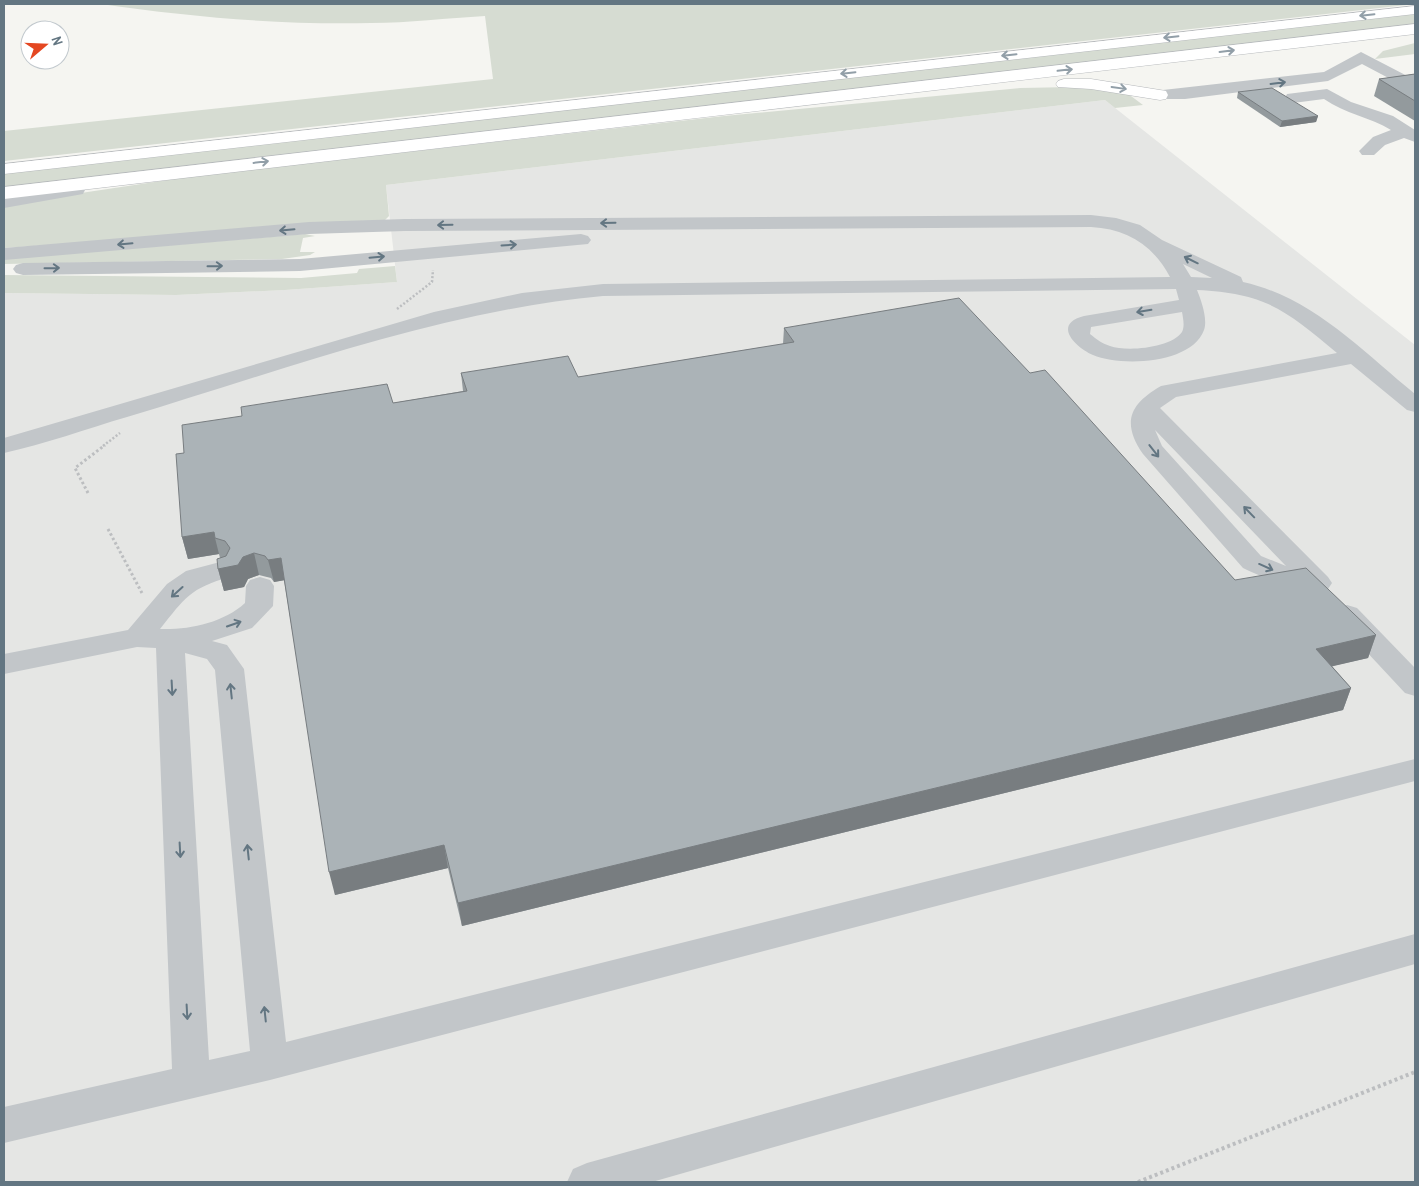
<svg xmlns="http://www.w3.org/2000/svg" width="1419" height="1186" font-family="'Archivo Narrow',sans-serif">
<rect width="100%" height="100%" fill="#f5f5f1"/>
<path fill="#e5e6e4" d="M1105 100 1415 345V1182H4V293L176 295 285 290 397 282 386 185Z"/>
<g fill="#d6dcd2">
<path d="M101 4H1415L4 161V131L493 79 485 16C447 18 409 23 371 23 281 25 190 17 101 4Z"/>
<path d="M1415 13V26L4 188V173Z"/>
<path d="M1415 43V54L1375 59 1383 51Z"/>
<path d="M1073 87 1127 93 1143 105 1115 108 1105 100 386 185 389 216 383 222 4 248V205L14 203 188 177 724 116 1020 88Z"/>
<path d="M305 234 315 236 303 238 300 252H315L310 255 282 259 4 264V259Z"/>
<path d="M395 266 397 282 285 290 176 295 4 293V275L301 278 357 273 359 269Z"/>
</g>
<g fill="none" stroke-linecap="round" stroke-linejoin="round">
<defs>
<g id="highway">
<path d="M1415 6V14L4 174V164Z"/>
<path d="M1415 24V34L4 199V187Z"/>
<path d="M1064 79H1091L1160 90 1166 91 1168 95 1166 99 1160 100 1091 89 1058 87 1056 84 1058 81Z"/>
</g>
</defs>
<use href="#highway" stroke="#b5b8bb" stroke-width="1"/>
<g stroke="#bcbec0" stroke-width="2.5" stroke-dasharray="2 2" stroke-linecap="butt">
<path d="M397 309 432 282 433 270"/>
<path d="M103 446 120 433"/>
</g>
<g stroke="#bcbec0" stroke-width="3" stroke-dasharray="2.5 2.5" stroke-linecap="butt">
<path d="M88 493 75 468 105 445"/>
<path d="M108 529 143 595"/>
</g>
<path stroke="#bcbec0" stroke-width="4" stroke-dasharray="3 3" stroke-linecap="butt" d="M1138 1182 1415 1072"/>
<g fill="#c2c6c9" fill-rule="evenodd">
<path d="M1361 52 1415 80V92L1362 64 1328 81 1185 99H1154L1152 95 1154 91 1324 72Z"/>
<path d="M1327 89 1351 102 1393 116 1415 130V142L1404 138 1385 145 1374 155H1362L1359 151 1373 137 1391 130C1370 117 1345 114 1324 99L1293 103 1287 102 1285 98 1287 94Z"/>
<path d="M76 184 83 186 85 190 83 194 4 208V196Z"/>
<path d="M1091 215 1116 218 1140 225 1162 240 1241 277 1243 282C1312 297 1362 351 1415 394V412L1407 410 1351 364 1176 397 1160 408 1328 577 1332 583 1328 589C1304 595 1264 578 1243 568L1143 454C1121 422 1130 404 1161 386L1337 353C1287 311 1266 293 1197 290 1201 300 1208 319 1204 330 1192 364 1121 367 1093 355 1075 347 1052 324 1084 316L1179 300 1176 289 603 296C440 311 284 370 127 417 86 429 45 444 4 453V438L434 312 522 293 603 284 1170 277C1153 245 1127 229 1091 227L405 231 309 234 4 260V248L309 222 405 219ZM1183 264 1212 278 1191 277ZM1182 312C1183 318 1185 326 1182 332 1171 348 1127 352 1110 346 1103 344 1096 339 1090 334L1091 327ZM1155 430 1286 566 1261 556 1162 446Z"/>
<path d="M581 234 588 236 591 240 588 244 300 271 23 275 16 273 13 269 16 265 23 263 300 259Z"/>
<path d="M220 562 230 565 234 571 230 577C190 588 185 598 160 629 189 630 223 623 245 603L246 586 250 580 260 577 270 580 274 586 273 606 252 628 212 641 227 645 244 669 286 1042 1415 759V781L270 1080 4 1143V1107L172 1069 156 648 137 647 4 674V654L128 630 167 584 186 571ZM185 653 207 659 215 670 250 1051 209 1060Z"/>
<path d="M1347 605 1357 608 1415 668V696L1405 693 1337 620 1333 614 1337 608Z"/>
<path d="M1415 934V964L652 1182H567L573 1169 587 1163Z"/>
</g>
<use href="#highway" fill="#fff" fill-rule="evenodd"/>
</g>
<g fill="#939a9d">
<path d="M1415 74V121L1374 96 1379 79Z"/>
<path d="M1238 92 1318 116 1316 122 1280 127 1237 98Z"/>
<path d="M784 328 1030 373 1235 580 1376 635 1368 658 1332 666 1351 688 1343 710 462 926 448 868 335 895 284 580 274 582 271 578 259 575 248 579 244 587 224 591 218 569 220 558 219 554 188 559 182 537 184 453 393 403 463 391 461 373 578 377 783 344Z"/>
</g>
<g fill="#787d80">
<path d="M1318 116 1316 122 1280 127 1282 121Z"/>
<path d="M214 532 215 538 219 554 188 559 182 537Z"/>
<path d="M254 553 259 575 248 579 244 587 224 591 218 569 243 557Z"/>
<path d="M281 558 286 580 274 582 268 560Z"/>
<path d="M1376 635 1368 658 1308 672 1316 649Z"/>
<path d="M1351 688 1343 710 462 926 458 903Z"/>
<path d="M444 845 448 868 335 895 329 872Z"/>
</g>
<g fill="#abb3b7" stroke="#787d80">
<path d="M1415 74V101L1379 79Z"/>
<path d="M1272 88 1318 116 1282 121 1238 92Z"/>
<path d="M959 298 1030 373 1045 370 1235 580 1306 568 1376 635 1316 649 1351 688 458 903 444 845 329 872 281 558 268 560 265 556 254 553 243 557 238 565 218 569 217 559 226 556 230 548 225 541 215 538 214 532 182 537 176 454 184 453 182 425 242 416 241 407 387 384 393 403 467 391 461 373 568 356 578 377 794 342 784 328Z"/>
</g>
<defs><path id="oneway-shaft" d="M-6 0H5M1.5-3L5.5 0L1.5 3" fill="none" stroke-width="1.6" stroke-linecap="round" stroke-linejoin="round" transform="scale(1.25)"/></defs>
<g stroke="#929fa8">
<use href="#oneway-shaft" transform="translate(1367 15) rotate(174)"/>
<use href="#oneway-shaft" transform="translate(1171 37) rotate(174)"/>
<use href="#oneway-shaft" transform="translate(1227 51) rotate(-7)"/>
<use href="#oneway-shaft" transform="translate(1009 55) rotate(174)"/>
<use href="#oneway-shaft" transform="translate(1065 70) rotate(-6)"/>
<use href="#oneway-shaft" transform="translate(848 73) rotate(174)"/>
<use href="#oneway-shaft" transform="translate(1119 88) rotate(8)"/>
<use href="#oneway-shaft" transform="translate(261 162) rotate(-7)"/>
</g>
<g stroke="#637682">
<use href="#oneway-shaft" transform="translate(1278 83) rotate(-7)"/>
<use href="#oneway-shaft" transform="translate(608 223) rotate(179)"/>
<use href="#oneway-shaft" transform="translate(445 225) rotate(179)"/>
<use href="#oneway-shaft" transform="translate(287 230) rotate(175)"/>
<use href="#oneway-shaft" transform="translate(125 244) rotate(175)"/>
<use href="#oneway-shaft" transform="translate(509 245) rotate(-4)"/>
<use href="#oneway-shaft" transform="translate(377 257) rotate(-5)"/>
<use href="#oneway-shaft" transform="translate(1191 260) rotate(-154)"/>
<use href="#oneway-shaft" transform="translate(215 266) rotate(-1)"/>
<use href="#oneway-shaft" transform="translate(52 268) rotate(-1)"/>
<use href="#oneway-shaft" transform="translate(1144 311) rotate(171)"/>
<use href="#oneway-shaft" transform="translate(1154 451) rotate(52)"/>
<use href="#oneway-shaft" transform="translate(1249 512) rotate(-134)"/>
<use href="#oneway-shaft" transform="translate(1266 567) rotate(24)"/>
<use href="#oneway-shaft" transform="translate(177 592) rotate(138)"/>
<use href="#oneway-shaft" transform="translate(234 624) rotate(-19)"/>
<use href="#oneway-shaft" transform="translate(172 688) rotate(87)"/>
<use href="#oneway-shaft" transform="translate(231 691) rotate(-96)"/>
<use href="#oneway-shaft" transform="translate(180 850) rotate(87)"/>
<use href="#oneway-shaft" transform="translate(248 852) rotate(-96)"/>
<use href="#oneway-shaft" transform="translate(187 1012) rotate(87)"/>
<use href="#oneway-shaft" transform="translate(265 1014) rotate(-96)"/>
</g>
<rect width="1419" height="1186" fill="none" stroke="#637682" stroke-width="10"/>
<g transform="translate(45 45) rotate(71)"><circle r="24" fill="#ffffff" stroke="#c1c8cd"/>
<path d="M0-4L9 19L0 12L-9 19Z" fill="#e44721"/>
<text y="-8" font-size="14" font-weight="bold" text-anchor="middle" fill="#637682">N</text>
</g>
</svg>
